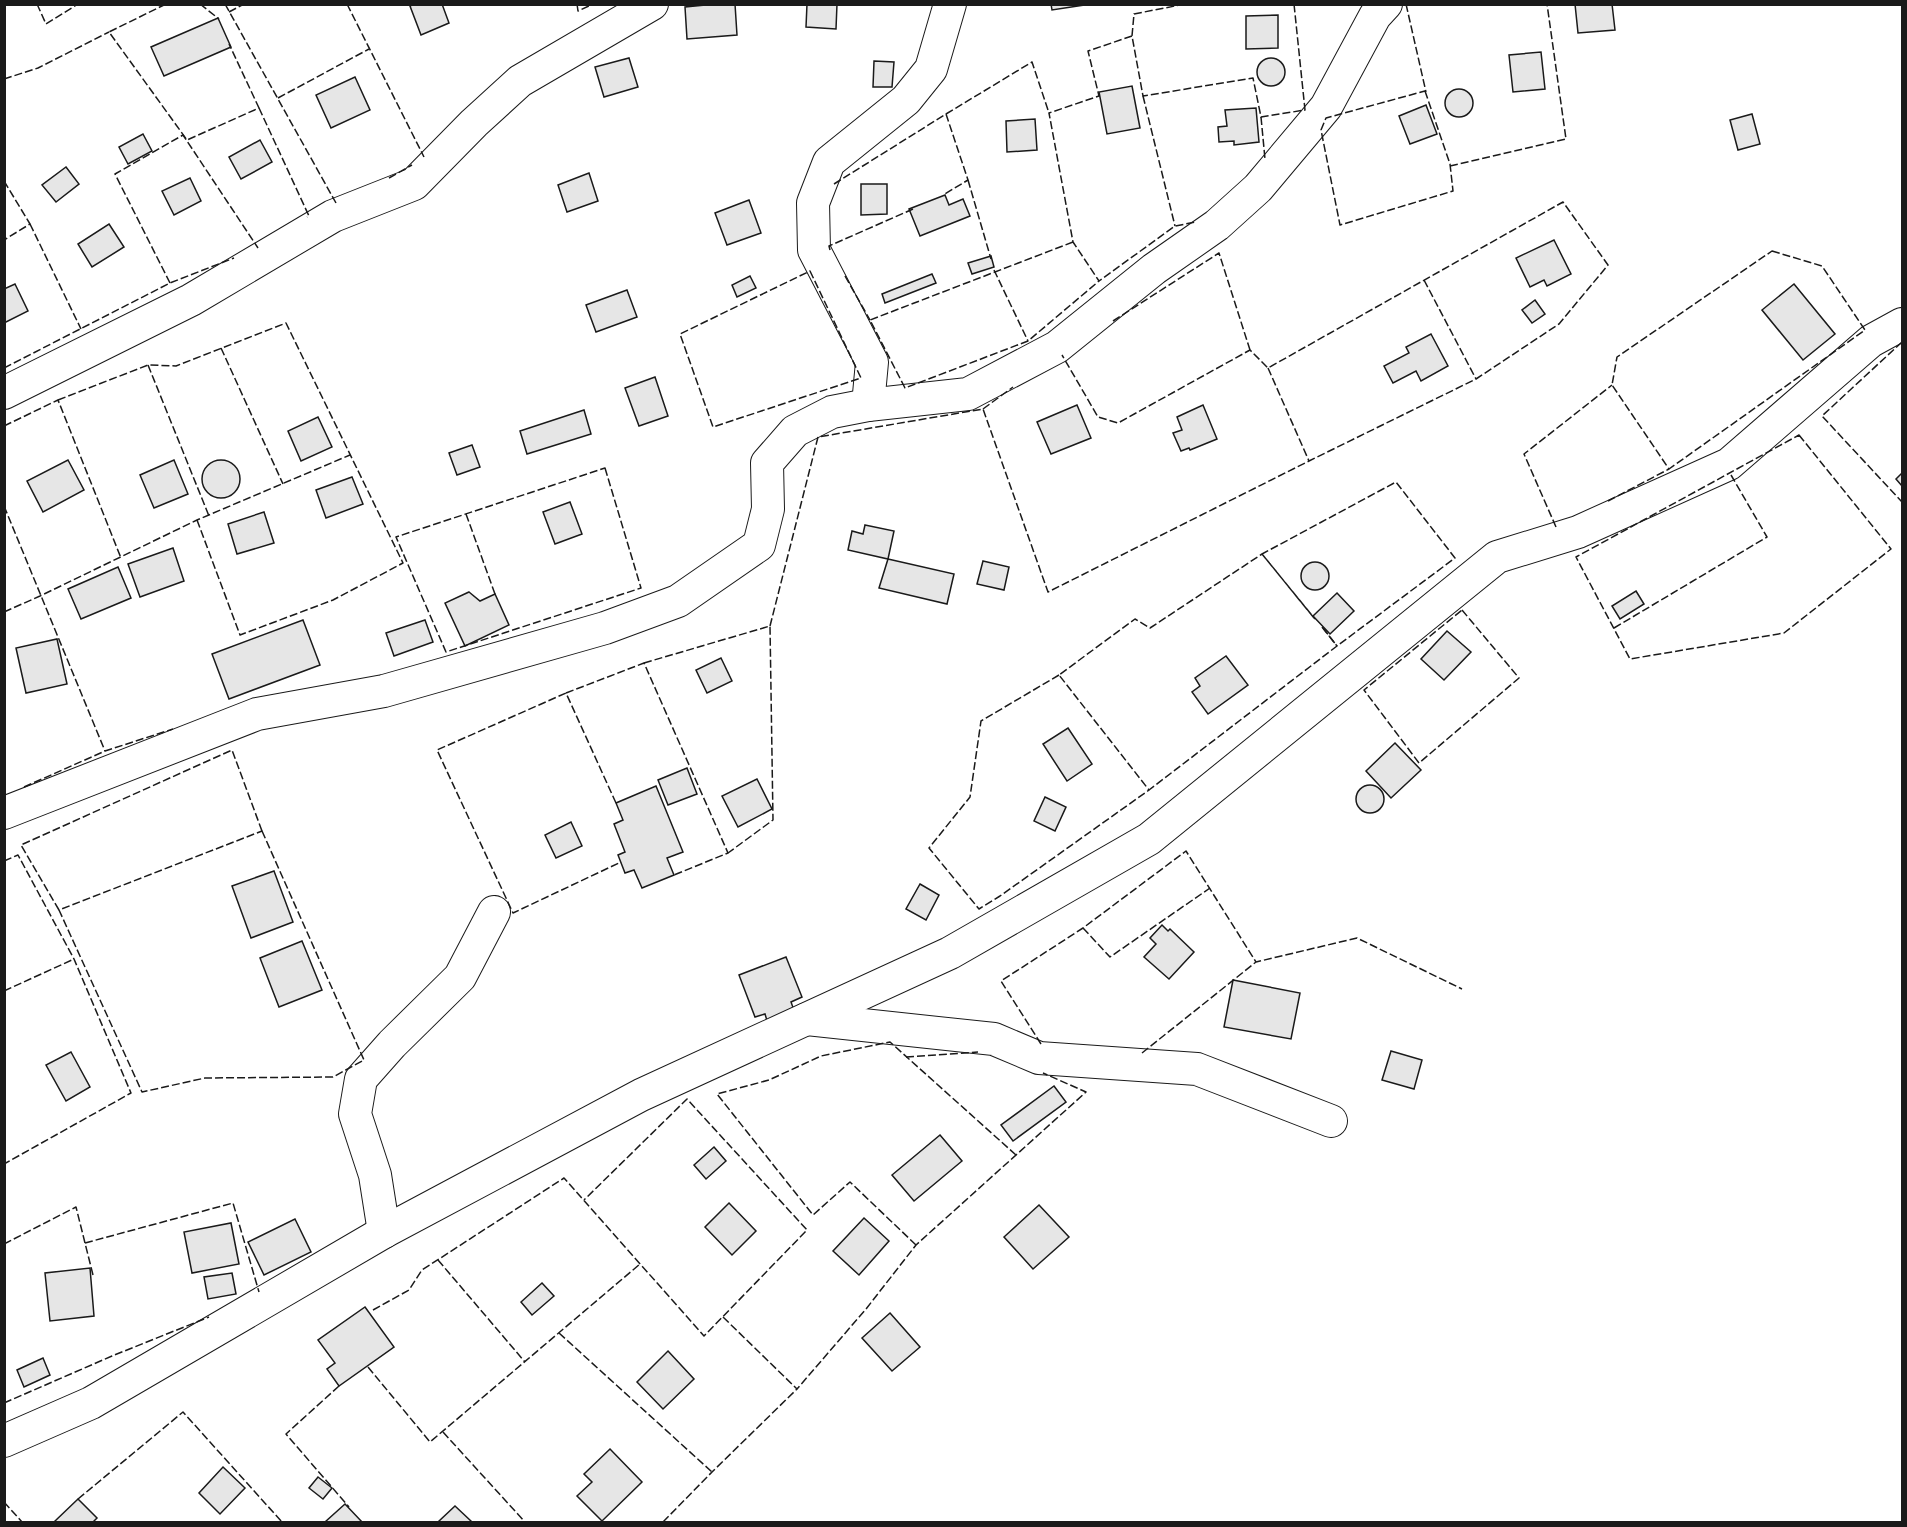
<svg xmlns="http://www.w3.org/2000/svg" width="1907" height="1527" font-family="Figtree,sans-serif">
<rect width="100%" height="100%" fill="#fff"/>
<g fill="#e6e6e6" stroke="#1a1a1a" stroke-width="1.5">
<path d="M414 4H442L449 23 421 35 410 6Z"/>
<path d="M716 4H735L737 35 687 39 685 7Z"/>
<path d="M807 4H837L836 29 806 27Z"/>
<path d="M1051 4H1084V5L1052 10Z"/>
<path d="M1575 4H1612L1615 30 1578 33Z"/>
<path d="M1278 15V48L1246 49V16Z"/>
<path d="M218 18 231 47 164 76 151 47Z"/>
<path d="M1541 52 1545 89 1513 92 1509 55Z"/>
<path d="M629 58 638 87 604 97 595 67Z"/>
<circle cx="1271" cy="72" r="14"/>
<path d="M874 61 894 62 892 87H873Z"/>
<path d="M355 77 370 110 331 128 316 95Z"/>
<path d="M1132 86 1140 128 1107 134 1099 92Z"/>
<circle cx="1459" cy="103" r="14"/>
<path d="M1426 105 1437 134 1410 144 1399 116Z"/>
<path d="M1256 108 1259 142 1234 145V141L1219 142 1218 127 1227 126 1225 110Z"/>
<path d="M1752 114 1760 144 1738 150 1730 120Z"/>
<path d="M1035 119 1037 150 1007 152 1006 121Z"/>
<path d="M143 134 152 151 128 164 119 147Z"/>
<path d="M260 140 272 162 241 179 229 157Z"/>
<path d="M66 167 79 184 56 202 42 185Z"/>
<path d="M589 173 598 201 567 212 558 185Z"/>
<path d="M190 178 201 201 174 215 162 191Z"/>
<path d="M861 184H887V214L861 215Z"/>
<path d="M945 195 949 205 963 199 970 216 920 236 909 209Z"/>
<path d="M749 200 761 233 727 245 715 213Z"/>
<path d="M109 224 124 247 92 267 78 244Z"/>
<path d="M1554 240 1571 274 1547 286 1544 280 1530 287 1516 258Z"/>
<path d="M991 256 994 267 972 274 968 263Z"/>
<path d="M932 274 936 283 885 303 882 294Z"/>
<path d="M750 276 756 288 737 297 732 285Z"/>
<path d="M15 284 28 311 4 323V289Z"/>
<path d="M1794 284 1835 334 1803 360 1762 310Z"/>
<path d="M627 290 637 317 596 332 586 305Z"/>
<path d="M1535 300 1545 314 1532 323 1522 310Z"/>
<path d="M1431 334 1448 366 1421 381 1416 371 1393 383 1384 366 1409 353 1406 347Z"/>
<path d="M655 377 668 416 639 426 625 388Z"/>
<path d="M1077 405 1091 438 1051 454 1037 422Z"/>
<path d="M1203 405 1217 439 1190 450 1189 448 1181 451 1173 433 1182 430 1177 417Z"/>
<path d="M584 410 591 434 527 454 520 431Z"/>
<path d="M318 417 332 447 301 461 288 431Z"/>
<path d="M472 445 480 467 457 475 449 453Z"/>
<circle cx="221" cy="479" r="19"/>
<path d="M68 460 84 490 43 512 27 481Z"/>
<path d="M174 460 188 494 154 508 140 475Z"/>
<path d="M1902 473V486L1896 479Z"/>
<path d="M352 477 363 504 326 518 316 490Z"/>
<path d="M570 502 582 534 555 544 543 512Z"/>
<path d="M264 512 274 543 237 554 228 524Z"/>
<path d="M865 525 894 531 888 559 848 550 852 531 863 534Z"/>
<path d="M173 548 184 581 140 597 128 564Z"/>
<path d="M888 559 954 574 947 604 879 588Z"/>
<path d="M983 561 1009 567 1004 590 977 584Z"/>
<circle cx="1315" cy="576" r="14"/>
<path d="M118 567 131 598 81 619 68 589Z"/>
<path d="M1636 591 1644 604 1620 619 1612 606Z"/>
<path d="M469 592 480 601 495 594 509 625 465 646 445 603Z"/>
<path d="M1337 593 1354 611 1330 634 1313 616Z"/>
<path d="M303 620 320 665 229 699 212 654Z"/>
<path d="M425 620 433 642 394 656 386 633Z"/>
<path d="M1447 631 1471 652 1444 680 1421 659Z"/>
<path d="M57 639 67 684 26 693 16 648Z"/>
<path d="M1226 656 1248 685 1208 714 1192 692 1200 686 1195 678Z"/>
<path d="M721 658 732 681 707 693 696 670Z"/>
<path d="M1068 728 1092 764 1067 781 1043 744Z"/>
<path d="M1395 743 1421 770 1391 798 1366 771Z"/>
<path d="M687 768 697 794 668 805 658 780Z"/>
<path d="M757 779 772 809 738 827 722 796Z"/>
<circle cx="1370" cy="799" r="14"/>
<path d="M656 786 683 852 667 858 674 875 642 888 634 870 625 873 618 855 625 852 614 824 623 820 616 803Z"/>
<path d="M1045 797 1066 807 1055 831 1034 821Z"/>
<path d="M571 822 582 846 556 858 545 835Z"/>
<path d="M274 871 293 922 251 938 232 886Z"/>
<path d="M920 884 939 895 926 920 906 909Z"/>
<path d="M1162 925 1168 931 1170 929 1194 952 1169 979 1144 957 1156 944 1150 938Z"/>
<path d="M302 941 322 990 279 1007 260 958Z"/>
<path d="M786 957 802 997 791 1002 795 1013 768 1024 765 1014 755 1017 739 975Z"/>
<path d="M1233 980 1300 993 1291 1039 1224 1027Z"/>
<path d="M1391 1051 1422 1060 1414 1089 1382 1080Z"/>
<path d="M71 1052 90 1087 66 1101 46 1065Z"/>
<path d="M1054 1086 1066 1102 1013 1141 1001 1125Z"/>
<path d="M940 1135 962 1161 914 1201 892 1175Z"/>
<path d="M714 1147 726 1161 706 1179 694 1165Z"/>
<path d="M729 1203 756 1231 732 1255 705 1227Z"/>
<path d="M1039 1205 1069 1237 1033 1269 1004 1237Z"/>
<path d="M864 1218 889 1241 859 1275 833 1251Z"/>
<path d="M295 1219 311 1252 264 1275 248 1242Z"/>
<path d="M231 1223 239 1264 192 1273 184 1232Z"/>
<path d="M90 1268 94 1316 50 1321 45 1273Z"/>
<path d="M232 1273 236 1294 208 1299 204 1277Z"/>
<path d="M542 1283 554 1296 532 1315 521 1302Z"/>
<path d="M365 1307 394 1347 339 1386 327 1369 335 1363 318 1340Z"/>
<path d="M890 1313 920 1347 892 1371 862 1338Z"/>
<path d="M668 1351 694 1379 663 1409 637 1382Z"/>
<path d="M43 1358 50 1375 24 1387 17 1370Z"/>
<path d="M610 1449 642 1482 602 1521 577 1496 592 1482 584 1474Z"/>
<path d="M223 1467 245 1488 220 1514 199 1493Z"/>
<path d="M318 1477 332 1488 323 1499 309 1488Z"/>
<path d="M78 1499 97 1518 93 1522H54Z"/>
<path d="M345 1504 362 1522H325Z"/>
<path d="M455 1506 472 1522H438Z"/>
</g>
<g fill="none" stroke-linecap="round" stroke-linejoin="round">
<defs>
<g id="minor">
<path d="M4 393 191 300 333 216 414 184 474 123 520 81 652 4"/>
<path d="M868 405 872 362 814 250 813 203 829 162 906 100 931 69 950 4"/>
<path d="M4 813 257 714 384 691 605 628 678 601 759 545 768 509 767 463 795 431 832 412 868 405 968 394 1057 347 1154 269 1217 225 1258 188 1326 107 1375 16 1386 4"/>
<path d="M807 1019 994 1039 1039 1058 1197 1069 1331 1121"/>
<path d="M384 1232 375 1175 355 1114 361 1079 392 1044 460 977 494 912"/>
<path d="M4 1441 91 1403 384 1232 641 1095 950 953 1149 839 1497 557 1578 532 1729 464 1871 341 1902 324"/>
</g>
</defs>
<use href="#minor" stroke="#1a1a1a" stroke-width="34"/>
<use href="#minor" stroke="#fff" stroke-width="32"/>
<g stroke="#1a1a1a" stroke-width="1.5" stroke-dasharray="8 3" stroke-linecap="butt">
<path d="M37 4 46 24 78 4"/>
<path d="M166 4 109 32 187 140 259 108 229 44"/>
<path d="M200 4 219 19"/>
<path d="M225 4 336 203"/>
<path d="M347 4 424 157"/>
<path d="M577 4 578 11 593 4"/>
<path d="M1185 4 1134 14 1132 36 1143 96 1253 78 1261 117 1305 110 1294 4"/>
<path d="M1406 4 1426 92"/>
<path d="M229 12 244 4"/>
<path d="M1132 36 1088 51 1099 96 1049 113 1073 242 1099 281 1175 226 1196 222"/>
<path d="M4 79 38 68 109 32"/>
<path d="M1425 91 1450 164 1453 191 1340 225 1321 130 1326 118Z"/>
<path d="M1143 96 1175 226"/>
<path d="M278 98 369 49"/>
<path d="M259 108 309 216 307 217"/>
<path d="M946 114 1032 62 1049 113"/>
<path d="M1261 117 1265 159"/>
<path d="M1450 166 1566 139 1547 4"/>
<path d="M389 178 412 165"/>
<path d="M968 180 991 259"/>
<path d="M4 181 30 224 4 240"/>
<path d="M834 184 946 114 968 180 943 195"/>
<path d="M30 224 81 329"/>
<path d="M1073 242 870 320 905 388 1028 341 1099 281"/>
<path d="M830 250 829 246 913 209"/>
<path d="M1772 251 1822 266 1865 330 1669 469 1612 385 1617 357Z"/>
<path d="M994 270 1028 341"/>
<path d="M810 271 861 378 713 427 680 334Z"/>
<path d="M845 276 870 320"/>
<path d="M1424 280 1476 379"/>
<path d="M170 283 115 174 183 135 258 248"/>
<path d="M1113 321 1219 253 1250 350"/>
<path d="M1902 342 1822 416 1902 502"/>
<path d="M221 348 283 484"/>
<path d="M148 365 209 516"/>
<path d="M4 368 170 283 234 258"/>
<path d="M1268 368 1309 461"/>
<path d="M58 400 148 365 176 366 286 323 403 563 333 600 240 635 197 520"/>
<path d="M983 409 1013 387"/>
<path d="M4 426 58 400 121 558"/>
<path d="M1799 435 1891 549 1784 633 1630 659 1576 557Z"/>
<path d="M605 468 641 588 446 652 396 537Z"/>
<path d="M1608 501 1669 469"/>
<path d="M4 506 105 751"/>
<path d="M466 514 495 594"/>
<path d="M1556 527 1524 454 1612 385"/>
<path d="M1462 610 1519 678 1419 763 1364 690Z"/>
<path d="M4 612 40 596 197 520 350 455"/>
<path d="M1314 618 1262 554 1150 628 1135 619 1059 675 1149 790 1337 646 1455 558 1396 482 1262 554 1315 619"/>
<path d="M770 626 818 437 983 409 1048 592 1309 461 1476 379 1559 324 1608 265 1563 202 1268 368 1250 350 1118 423 1098 417 1062 355"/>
<path d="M1322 627 1337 646"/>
<path d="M1323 628 1337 646"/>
<path d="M1614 628 1767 537 1731 475"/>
<path d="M644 663 770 626 773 820 728 853"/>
<path d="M1059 675 981 721 970 797 929 848 979 909 1000 896 1149 790"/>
<path d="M566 693 644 663 728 853 674 875"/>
<path d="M24 787 105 751 173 729"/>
<path d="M616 803 566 693 437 750 513 913 621 862"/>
<path d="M262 831 364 1060 333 1077 205 1078 142 1092 59 910Z"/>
<path d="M4 861 18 855 74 959 131 1093 4 1164"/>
<path d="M59 910 21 845 232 750 262 831"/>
<path d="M1083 928 1110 957 1210 888"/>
<path d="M4 991 74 959"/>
<path d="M1041 1044 1001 981 1083 928 1186 851 1256 962"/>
<path d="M1142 1053 1256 962 1357 938 1462 989"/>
<path d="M906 1057 978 1052"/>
<path d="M85 1243 233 1203 259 1292"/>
<path d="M4 1244 76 1207 93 1275"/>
<path d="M916 1245 850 1182 813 1215 717 1094 769 1080 821 1056 890 1042 1016 1155"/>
<path d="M438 1260 525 1362"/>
<path d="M373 1310 409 1290 422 1270 564 1178 704 1336 807 1230 687 1099 584 1200"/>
<path d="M723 1317 797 1389 866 1309 916 1245 1086 1092 1043 1073"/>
<path d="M559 1333 712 1472"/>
<path d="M368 1367 430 1442 640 1264"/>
<path d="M339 1386 286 1434 349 1507"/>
<path d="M4 1403 112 1356 209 1317"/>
<path d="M443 1432 525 1522"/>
<path d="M78 1499 183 1412 282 1522"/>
<path d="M4 1502 22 1522"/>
<path d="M663 1522 712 1472 797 1389"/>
</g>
</g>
<rect width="1907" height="1527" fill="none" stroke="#1a1a1a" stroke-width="12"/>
</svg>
